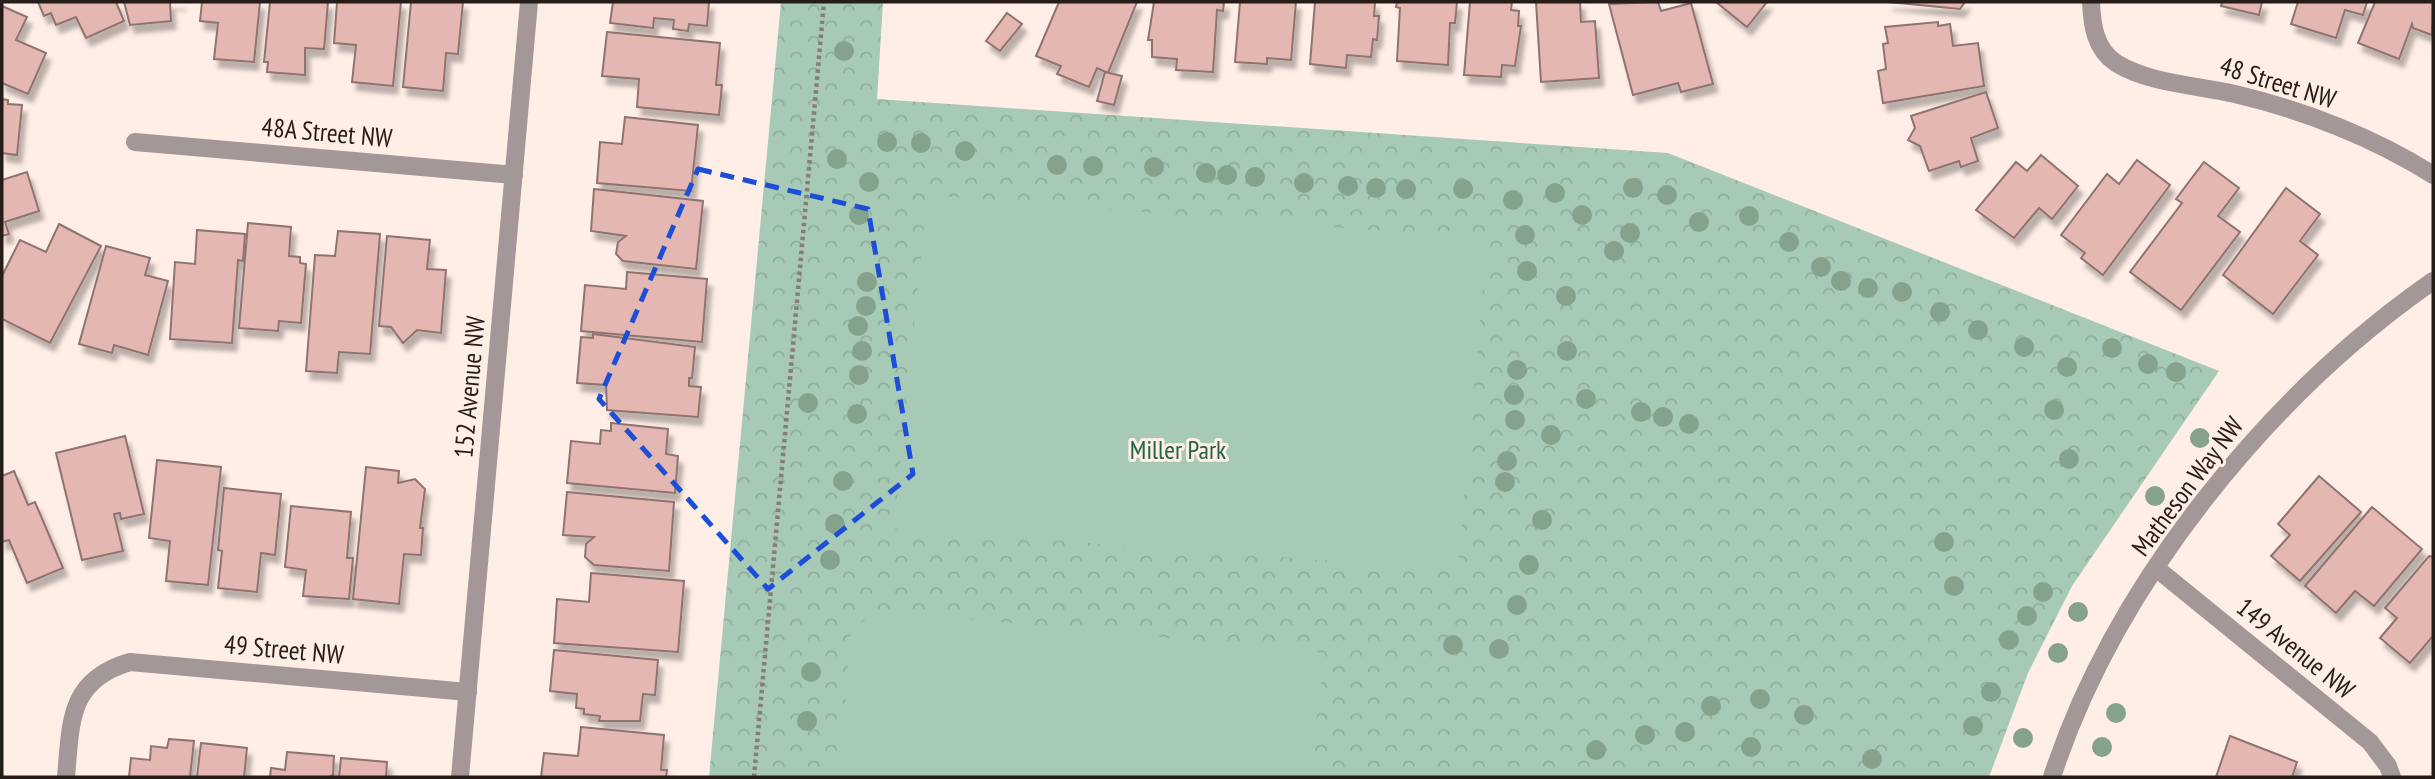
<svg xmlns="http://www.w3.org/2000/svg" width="2435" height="779" font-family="'PT Sans Narrow',sans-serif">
<defs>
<pattern id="park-crowns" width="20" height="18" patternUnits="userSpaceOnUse" patternTransform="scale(1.75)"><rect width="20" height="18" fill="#a7cab6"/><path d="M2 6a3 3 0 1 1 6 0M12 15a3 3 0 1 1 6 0" fill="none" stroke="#90ad9c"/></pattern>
<filter id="shadow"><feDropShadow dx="4.5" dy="8" stdDeviation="2" flood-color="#0004"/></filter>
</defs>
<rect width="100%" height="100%" fill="#ffeee6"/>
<path fill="url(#park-crowns)" d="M781 2H883L877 99 1668 153 2219 371 2072 586 2028 673 1989 777H709Z"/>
<g fill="#a7cab6">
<path d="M927 195 1487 239 1458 570 894 529Z"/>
<path d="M876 610 1324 653 1310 777H839L851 631Z"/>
</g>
<g fill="#e5b7b2" stroke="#8f7370" stroke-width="2" filter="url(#shadow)">
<path d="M38 2H116L124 21 86 38 76 17 56 25 51 13 44 16Z"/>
<path d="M124 2H182H170L171 21 130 25Z"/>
<path d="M202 2H260L254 62 214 59 218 23 200 21Z"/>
<path d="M270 2H328L324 49 305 48V75L267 72 268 62H264Z"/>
<path d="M337 2H401L393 86 352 82 356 45 334 43Z"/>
<path d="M411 2H463L458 54 446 53 443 91 403 87Z"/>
<path d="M613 2H709L707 26 689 24 688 31 673 29 674 20 654 18 653 28 610 23Z"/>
<path d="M1059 2H1137L1108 73 1097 68 1089 87 1057 74 1061 66 1036 56Z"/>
<path d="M1154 2H1224L1223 11 1217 10 1213 72 1176 70 1177 59 1152 57V40H1148Z"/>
<path d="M1240 2H1296L1291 60 1267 58V64L1235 62Z"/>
<path d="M1315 2H1375L1374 16H1379L1377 40 1373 39 1371 57 1347 55 1346 68 1310 64Z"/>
<path d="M1397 2H1457L1455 23H1450L1448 65 1397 61 1400 8 1396 7Z"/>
<path d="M1470 2H1512L1511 10 1519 11 1518 26H1521L1515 66 1502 65 1501 77 1464 75Z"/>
<path d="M1536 2H1580L1581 22 1595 21 1599 78 1541 82Z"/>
<path d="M1658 2 1661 11 1691 3 1713 84 1681 92 1678 83 1633 95 1609 4Z"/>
<path d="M1716 2H1767L1747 27Z"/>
<path d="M1888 2H1965L1960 9Z"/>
<path d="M2222 2H2262L2259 15 2221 6Z"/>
<path d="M2298 2H2367L2363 15 2345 10 2336 38 2291 24Z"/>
<path d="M2375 2H2433L2432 35 2413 28 2412 24 2399 59 2358 43Z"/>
<path d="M2 6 27 17 16 40 46 53 28 94 2 83Z"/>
<path d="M1007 13 1022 24 1000 51 986 41Z"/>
<path d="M1938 22V26L1950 24 1953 46 1978 43 1984 86 1883 103 1878 71 1886 69 1883 44 1888 43 1885 27Z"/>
<path d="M607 32 720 43 716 85H722L719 115 637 107 639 79 602 76Z"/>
<path d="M1105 72 1122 76 1114 105 1097 101Z"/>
<path d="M1986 92 1998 128 1971 138 1978 161 1961 167 1959 161 1929 171 1920 146 1908 140 1915 128 1911 116Z"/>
<path d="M2 99 8 100V104L22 105 17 155 2 153Z"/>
<path d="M625 117 698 125 691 191 597 183 600 142 622 144Z"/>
<path d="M2041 155 2078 186 2052 219 2039 208 2014 238 1976 210 2016 162 2027 171Z"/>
<path d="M2137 160 2170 185 2103 275 2081 258 2085 253 2061 235 2107 174 2119 184Z"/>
<path d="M2204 162 2239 188 2218 216 2240 232 2181 310 2130 272 2182 203 2176 199Z"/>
<path d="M27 172 39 211 5 222 9 234 2 236V180Z"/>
<path d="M2286 188 2320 214 2300 241 2318 255 2273 314 2223 275Z"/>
<path d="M594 189 703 201 696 269 623 261 616 254 618 242 626 236 591 231Z"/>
<path d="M248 223 291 227 289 256 300 257V263L306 264 301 323 279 321 278 331 239 328Z"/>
<path d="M59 224 101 246 50 343 2 319V276L20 240 46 252Z"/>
<path d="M197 230 245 234 243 261 238 260 232 343 170 339 175 262 195 264Z"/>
<path d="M338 231 380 234 370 354 339 352 337 373 306 371 315 255 335 256Z"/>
<path d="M387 236 430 240 427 269 446 270 441 333 417 330 403 343 391 327 379 326Z"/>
<path d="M106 246 150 258 145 275 168 281 148 355 114 345 112 353 79 344Z"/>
<path d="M627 272 707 279 702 342 581 331 585 285 626 289Z"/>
<path d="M593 334 695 347 692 378H689V386L701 387 698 417 607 410 606 385 577 383 581 337 593 338Z"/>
<path d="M611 423 668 429 666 454 678 456 675 493 567 483 571 441 600 444 601 430 611 431Z"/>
<path d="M125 436 144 514 121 519 120 513 114 514 123 551 82 560 56 453Z"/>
<path d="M157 460 221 467 208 585 166 581 170 541 149 538Z"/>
<path d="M366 467 399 471 398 483 415 479 425 489 420 528H423L421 555 404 554 399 604 353 599Z"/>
<path d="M14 471 28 505 35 502 63 568 27 583 9 540 2 542V476Z"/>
<path d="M2319 476 2361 512 2300 581 2271 556 2290 535 2278 524Z"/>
<path d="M224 488 281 494 275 555 261 553 257 592 218 588 222 551 218 550Z"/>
<path d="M567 492 674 502 669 571 594 565 585 557 586 544 594 537 563 535Z"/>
<path d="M291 506 351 512 347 558H353L349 599 303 596 306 570 285 567Z"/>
<path d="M2372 507 2422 549 2374 606 2355 591 2336 613 2305 586Z"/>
<path d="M2429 556 2433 557V636L2410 663 2380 638 2397 618 2385 608Z"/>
<path d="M591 573 684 581 678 652 554 643 557 599 589 602Z"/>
<path d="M554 650 658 660 655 695 643 694 640 721H599L600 716 584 714V709L576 708 577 694 550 691Z"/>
<path d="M581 727 664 735 661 770H667L666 777H541L544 753 578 756Z"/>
<path d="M2230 736 2297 762 2292 777H2216Z"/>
<path d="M169 739 194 741 190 777H129L131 758 150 760 151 746 167 748Z"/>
<path d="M201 743 247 748 244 777H197Z"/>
<path d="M287 752 334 756 333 775 329 777H270L271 768 285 770Z"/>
<path d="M341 758 387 762 386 777H339Z"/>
</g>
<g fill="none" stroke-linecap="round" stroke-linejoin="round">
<path stroke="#897c76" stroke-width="4.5" stroke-dasharray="3.5 3.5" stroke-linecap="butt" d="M754 777 824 2"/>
<g stroke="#a49798" stroke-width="18">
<path d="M2091 2C2092 25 2095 49 2116 63 2150 84 2197 85 2235 94 2303 110 2375 138 2433 175"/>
<path d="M135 142 514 175"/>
<path d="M2156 568 2370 742 2388 766 2392 777"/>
<path d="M66 777C71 722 68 680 130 662L468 692"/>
<path d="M460 777 529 2"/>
<path d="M2052 777C2115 584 2268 396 2433 281"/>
</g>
</g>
<g fill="#85a28d">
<circle cx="844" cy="51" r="10"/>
<circle cx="887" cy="142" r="10"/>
<circle cx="921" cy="143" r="10"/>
<circle cx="965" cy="151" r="10"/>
<circle cx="837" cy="159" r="10"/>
<circle cx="1057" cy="165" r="10"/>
<circle cx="1093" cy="166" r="10"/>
<circle cx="1154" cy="167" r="10"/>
<circle cx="1206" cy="173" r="10"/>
<circle cx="1227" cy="175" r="10"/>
<circle cx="1255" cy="177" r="10"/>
<circle cx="869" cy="182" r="10"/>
<circle cx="1304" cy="183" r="10"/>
<circle cx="1348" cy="186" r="10"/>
<circle cx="1376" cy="188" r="10"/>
<circle cx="1633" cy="188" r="10"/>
<circle cx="1406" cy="189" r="10"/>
<circle cx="1463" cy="189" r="10"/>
<circle cx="1555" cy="193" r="10"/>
<circle cx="1667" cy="195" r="10"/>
<circle cx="1513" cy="200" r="10"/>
<circle cx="859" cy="215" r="10"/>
<circle cx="1582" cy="215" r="10"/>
<circle cx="1749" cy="216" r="10"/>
<circle cx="1699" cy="222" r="10"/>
<circle cx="1630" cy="233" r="10"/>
<circle cx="1525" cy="235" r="10"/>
<circle cx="1789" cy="242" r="10"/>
<circle cx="1614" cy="251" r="10"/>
<circle cx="1821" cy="267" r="10"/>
<circle cx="1527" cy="271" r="10"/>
<circle cx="1841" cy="281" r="10"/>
<circle cx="867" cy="282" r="10"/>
<circle cx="1868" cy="288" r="10"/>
<circle cx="1902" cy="292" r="10"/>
<circle cx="1566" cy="296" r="10"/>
<circle cx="866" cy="306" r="10"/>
<circle cx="1940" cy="312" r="10"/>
<circle cx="858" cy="326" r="10"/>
<circle cx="1978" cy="330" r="10"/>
<circle cx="2024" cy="347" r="10"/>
<circle cx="2112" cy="348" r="10"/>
<circle cx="862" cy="351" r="10"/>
<circle cx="1567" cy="351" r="10"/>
<circle cx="2148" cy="364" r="10"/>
<circle cx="2067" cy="367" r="10"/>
<circle cx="1517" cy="370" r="10"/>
<circle cx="2176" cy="372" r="10"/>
<circle cx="859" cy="375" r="10"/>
<circle cx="1514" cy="395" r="10"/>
<circle cx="1586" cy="399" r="10"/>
<circle cx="808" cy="403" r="10"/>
<circle cx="2054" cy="410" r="10"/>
<circle cx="1641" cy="412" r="10"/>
<circle cx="857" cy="414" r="10"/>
<circle cx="1663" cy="417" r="10"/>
<circle cx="1515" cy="420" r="10"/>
<circle cx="1689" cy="424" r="10"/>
<circle cx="1551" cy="435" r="10"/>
<circle cx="2200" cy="438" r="10"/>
<circle cx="2069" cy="459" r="10"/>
<circle cx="1507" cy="461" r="10"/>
<circle cx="843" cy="481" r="10"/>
<circle cx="1505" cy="482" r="10"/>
<circle cx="2155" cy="496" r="10"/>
<circle cx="1542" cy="520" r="10"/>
<circle cx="835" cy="524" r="10"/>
<circle cx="1944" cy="542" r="10"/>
<circle cx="830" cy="560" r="10"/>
<circle cx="1529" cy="565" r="10"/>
<circle cx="1954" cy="586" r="10"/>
<circle cx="2043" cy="592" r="10"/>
<circle cx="1517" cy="605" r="10"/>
<circle cx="2078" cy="612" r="10"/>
<circle cx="2027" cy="616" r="10"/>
<circle cx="2009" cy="640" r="10"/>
<circle cx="1453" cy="645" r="10"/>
<circle cx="1499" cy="649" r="10"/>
<circle cx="2058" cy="653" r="10"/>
<circle cx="811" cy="672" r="10"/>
<circle cx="1991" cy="692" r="10"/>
<circle cx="1760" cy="699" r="10"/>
<circle cx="1711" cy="706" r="10"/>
<circle cx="2116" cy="713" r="10"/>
<circle cx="1804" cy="715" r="10"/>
<circle cx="807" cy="721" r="10"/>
<circle cx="1973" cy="726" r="10"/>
<circle cx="1685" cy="732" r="10"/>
<circle cx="1645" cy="735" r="10"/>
<circle cx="2023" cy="738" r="10"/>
<circle cx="1751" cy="747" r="10"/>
<circle cx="2102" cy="747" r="10"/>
<circle cx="1596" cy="750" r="10"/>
<circle cx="1872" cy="759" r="10"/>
</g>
<path fill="none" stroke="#1d4ed8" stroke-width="5" stroke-dasharray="14 9" stroke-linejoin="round" d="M698 169 868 209 913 474 768 589 599 399Z"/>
<g text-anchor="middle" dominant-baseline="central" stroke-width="6" stroke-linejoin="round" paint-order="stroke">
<g font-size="26" fill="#261d18" stroke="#ffeee6">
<text transform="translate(2278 82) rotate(17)">48 Street NW</text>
<text transform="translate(327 132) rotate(5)">48A Street NW</text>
<text transform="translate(469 387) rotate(-85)">152 Avenue NW</text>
<text transform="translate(2187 486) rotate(-53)">Matheson Way NW</text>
<text transform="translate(2296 648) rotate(39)">149 Avenue NW</text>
<text transform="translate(284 649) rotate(5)">49 Street NW</text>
</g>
<g font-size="26" fill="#226444" stroke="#ffeee6">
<text x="1178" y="449">Miller Park</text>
</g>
</g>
<rect width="2435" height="779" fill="none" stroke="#261d18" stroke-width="7"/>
</svg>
